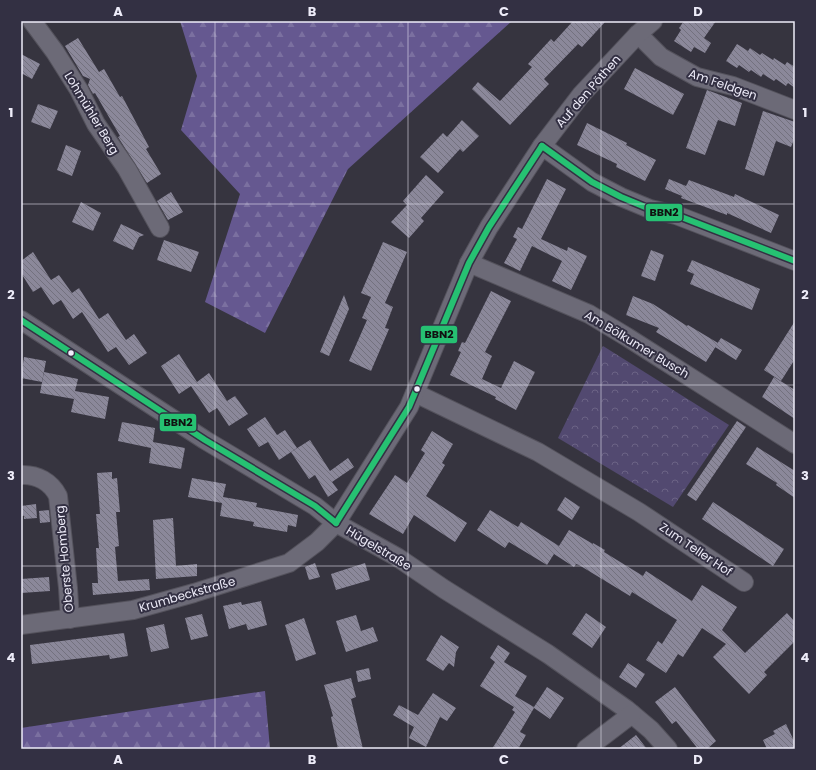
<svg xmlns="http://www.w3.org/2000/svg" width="816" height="770" font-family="Poppins,sans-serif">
<defs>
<pattern id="forest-firs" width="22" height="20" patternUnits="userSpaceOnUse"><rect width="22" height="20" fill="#655890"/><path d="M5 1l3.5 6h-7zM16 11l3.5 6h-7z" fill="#7b70a0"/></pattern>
<pattern id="park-crowns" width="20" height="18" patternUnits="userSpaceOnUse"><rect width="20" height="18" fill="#524970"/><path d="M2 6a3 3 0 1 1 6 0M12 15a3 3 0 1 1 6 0" fill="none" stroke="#6b6385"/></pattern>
<pattern id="building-back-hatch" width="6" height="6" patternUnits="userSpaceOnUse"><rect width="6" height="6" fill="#8b889a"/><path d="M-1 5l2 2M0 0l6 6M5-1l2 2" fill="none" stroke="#73717e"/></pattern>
</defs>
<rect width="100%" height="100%" fill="#36343f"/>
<g fill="url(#forest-firs)">
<path d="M180 21H512L348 169 265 333 205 302 240 194 181 130 197 76Z"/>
<path d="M265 691 270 749H21V728Z"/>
</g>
<path fill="url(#park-crowns)" d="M603 346 729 425 673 507 558 438Z"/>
<g fill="url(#building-back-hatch)">
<path d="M573 21H606L582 47 578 44 544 79 549 84 510 125 472 89 478 82 500 101 532 67 528 64 551 39 554 42Z"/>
<path d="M684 21H716L704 38 711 43 705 53 694 47 691 52 674 41 681 30 679 28Z"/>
<path d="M78 38 99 72 104 69 120 97 122 96 149 147 146 149 161 174 147 183 118 137 120 136 95 93 93 94 88 85 90 79 83 76 65 46Z"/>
<path d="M737 44 748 51 750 48 760 55 762 53 773 60 774 58 785 65 787 62 795 67V88L788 83 786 86 776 79 774 81 763 74 761 77 751 70 749 72 739 65 737 68 726 61Z"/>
<path d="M21 54 40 64 32 79 21 73Z"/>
<path d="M635 68 684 94 673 115 624 89Z"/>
<path d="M707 90 742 103 735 126 718 120 705 155 686 148Z"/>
<path d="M38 104 58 111 50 129 31 122Z"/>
<path d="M763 111 795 122V137L791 147 776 141 764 176 745 169Z"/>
<path d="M462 120 479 136 463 152 460 149 438 173 420 157 443 133 447 137Z"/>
<path d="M587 123 627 143 626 145 656 160 645 181 616 167 617 164 577 145Z"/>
<path d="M66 145 81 151 72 176 57 170Z"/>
<path d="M426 175 444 192 421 218 424 221 409 238 391 222 407 205 403 201Z"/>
<path d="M547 179 566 189 541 239 567 251 568 247 587 256 571 290 552 281 562 261 532 246 520 271 504 263 517 239 513 237 518 227 522 229Z"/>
<path d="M669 179 686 186 689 180 734 197 735 194 779 215 771 233 727 213V215L681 198 682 196 665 189Z"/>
<path d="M171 192 183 212 168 220 157 201Z"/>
<path d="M81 202 101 213 93 231 72 222Z"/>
<path d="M121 224 144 235 139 237 133 250 113 241Z"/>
<path d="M164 240 199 252 191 272 157 260Z"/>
<path d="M383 242 407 252 385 303 393 307 385 328 389 329 371 371 349 361 367 320 362 318 371 297 361 293Z"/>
<path d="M651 250 664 255 655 281 641 276Z"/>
<path d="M33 252 51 280 59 275 72 293 79 288 99 319 108 313 126 340 134 334 147 353 129 365 116 347 108 352 82 312 73 319 61 300 53 305 41 287 33 292 21 273V261Z"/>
<path d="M692 260 760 289 752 310 690 284 694 274 687 271Z"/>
<path d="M491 291 511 301 485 352 492 356 482 379 501 388 514 361 535 372 516 410 495 399 496 397 450 375 461 352 458 351 462 342 465 343Z"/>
<path d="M344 295 349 309 329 356 320 352Z"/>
<path d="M633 296 653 304 687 326 688 325 718 343 706 362 656 332 659 328 626 315Z"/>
<path d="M795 321V359L781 381 764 370Z"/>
<path d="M721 338 742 350 736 360 715 347Z"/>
<path d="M179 354 197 382 209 373 227 401 235 396 248 414 229 426 217 408 209 413 191 386 197 382 179 394 161 366Z"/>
<path d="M24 357 46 361 42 382 21 378Z"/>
<path d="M44 372 78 379 75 391 109 397 105 419 71 412 74 399 40 393Z"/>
<path d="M774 377 795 390V419L762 397Z"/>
<path d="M265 417 277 435 285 430 297 448 279 460 268 442 259 447 247 429Z"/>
<path d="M737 421 746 427 696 501 687 495Z"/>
<path d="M122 422 155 428 153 442 185 448 181 469 149 463 151 448 118 441Z"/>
<path d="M432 431 453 444 442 463 445 465 426 496 467 523 455 542 414 515 403 534 369 514 395 475 407 483 425 453 421 450Z"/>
<path d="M310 440 330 471 348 458 354 467 332 482 338 490 328 497 315 475 309 479 291 452Z"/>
<path d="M757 447 795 471V498L776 485 777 483 746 464Z"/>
<path d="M112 472V479L117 478 120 512H116L119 546 115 547 118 581 149 579 150 590 93 595 92 583H98L96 548H99L96 514H100L97 473Z"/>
<path d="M192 478 226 484 223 497 257 503 256 507 298 515 296 527 288 525 287 532 253 526 254 522 220 516 222 503 188 497Z"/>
<path d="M565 497 580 507 572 520 557 510Z"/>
<path d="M713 502 784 549 773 566 702 519Z"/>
<path d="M36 504 37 518 24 519V516H21V506Z"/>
<path d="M49 510 50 522 40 523 39 511Z"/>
<path d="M490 510 518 527 521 522 559 546 569 530 593 544V543L605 550 604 552 643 576 646 571 692 601 702 585 737 607 722 630 745 653 787 613 795 622V641L764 672 767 675 749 694 713 657 726 644 702 628 683 657 678 654 666 673 646 660 658 641 662 644 677 620 632 592 630 596 579 565 576 564 574 567 554 554 547 565 509 542 505 548 477 530Z"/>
<path d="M173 518 176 566 197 564V576L156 579 153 520Z"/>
<path d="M315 563 320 577 309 580 305 567Z"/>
<path d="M365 563 370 580 336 590 331 574Z"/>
<path d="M49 577 50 591 21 593V579Z"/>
<path d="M261 601 267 625 248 630 246 624 229 629 223 606 241 602 242 605Z"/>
<path d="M586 613 606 627 592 648 572 634Z"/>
<path d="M202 614 208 636 191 640 185 618Z"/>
<path d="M356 615 361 631 373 627 378 641 346 652 336 621Z"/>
<path d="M304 618 316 654 296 661 285 625Z"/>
<path d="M164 624 169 648 151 652 146 628Z"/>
<path d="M124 633 128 656 110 659 109 655 32 664 30 645Z"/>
<path d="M441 635 459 647 456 652 454 667 449 663 443 671 426 660Z"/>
<path d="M498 645 510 653 504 662 527 676 515 696 534 707 547 687 564 698 550 719 534 708 520 732 526 735 518 749H492L515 712 512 710 514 707 480 686 495 662 490 658Z"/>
<path d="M628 663 645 674 636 688 619 677Z"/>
<path d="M369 668 371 679 358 682 356 671Z"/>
<path d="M351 678 356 697 351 699 363 749H338L331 717 333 716 324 685Z"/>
<path d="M675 687 716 741 707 749H698L676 721 672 724 655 702Z"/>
<path d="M433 693 456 708 447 721 440 717 426 747 409 738 414 727 393 715 399 705 418 715Z"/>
<path d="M786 724 795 743V749H767L763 740 775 734 773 731Z"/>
<path d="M636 735 647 749H618Z"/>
</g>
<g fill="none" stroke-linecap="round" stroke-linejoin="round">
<defs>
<g id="minor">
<path d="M32 21 55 52 79 90 96 124 127 169 160 228"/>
<path d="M638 34 661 57 697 77 733 86 795 110"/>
<path d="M542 146 592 182 621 197 650 209 676 215 795 261"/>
<path d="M469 263 589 314 627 337 795 444"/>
<path d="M21 320 205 440 315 506 336 523 397 557 444 589 548 654 626 709 651 730 668 749"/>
<path d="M415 393 538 452 639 512 744 582"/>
<path d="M21 475C37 474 51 482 58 496L68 588 70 619"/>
<path d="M21 625 133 610 194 593 289 563 317 542 336 523 409 407 469 263 489 227 542 146 581 95 638 34 653 21"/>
<path d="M586 749 632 714"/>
</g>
</defs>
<use href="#minor" stroke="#54525c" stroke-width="20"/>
<use href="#minor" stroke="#6c6a77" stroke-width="18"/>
<defs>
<g id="bus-1">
<path d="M542 146 592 182 621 197 650 209 676 215 795 261"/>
<path d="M21 320 205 440 315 506 336 523"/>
<path d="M336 523 409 407 469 263 489 227 542 146"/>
</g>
</defs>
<use href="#bus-1" stroke="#333043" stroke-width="9"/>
<use href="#bus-1" stroke="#26c172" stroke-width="6"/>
</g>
<path fill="none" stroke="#eeecf9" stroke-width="1" stroke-opacity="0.55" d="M215 21V749M408 21V749M601 21V749M21 204H795M21 385H795M21 566H795"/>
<g fill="#eeecf9" stroke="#333043" stroke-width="1.5">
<circle cx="71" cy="353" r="3.5"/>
<circle cx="417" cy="389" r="3.5"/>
</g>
<g text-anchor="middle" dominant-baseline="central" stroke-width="4" stroke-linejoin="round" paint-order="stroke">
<g font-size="12" fill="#eeecf9" stroke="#333043">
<text transform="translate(723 84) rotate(19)">Am Feldgen</text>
<text transform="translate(588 91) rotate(-49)">Auf den Pöthen</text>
<text transform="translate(92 113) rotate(59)">Lohmühler Berg</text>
<text transform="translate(637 344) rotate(31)">Am Bölkumer Busch</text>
<text transform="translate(379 548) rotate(31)">Hügelstraße</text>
<text transform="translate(696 549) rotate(34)">Zum Teller Hof</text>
<text transform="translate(64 559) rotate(-95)">Oberste Homberg</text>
<text transform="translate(187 594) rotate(-16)">Krumbeckstraße</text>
</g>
</g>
<g stroke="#333043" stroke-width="1.5">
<rect x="645" y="203" width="38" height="19" rx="4" fill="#26c172"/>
<rect x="420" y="325" width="38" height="19" rx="4" fill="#26c172"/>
<rect x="159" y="413" width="38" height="19" rx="4" fill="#26c172"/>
</g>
<g font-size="11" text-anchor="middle" font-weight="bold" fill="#111">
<text x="664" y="216">BBN2</text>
<text x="439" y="338">BBN2</text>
<text x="178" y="426">BBN2</text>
</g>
<rect width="816" height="770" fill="none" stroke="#333043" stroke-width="44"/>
<rect x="22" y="22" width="772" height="726" fill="none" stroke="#eeecf9" stroke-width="1.5"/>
<g font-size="13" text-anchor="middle" font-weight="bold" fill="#eeecf9">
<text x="118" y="16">A</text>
<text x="312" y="16">B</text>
<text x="504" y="16">C</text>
<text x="698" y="16">D</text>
<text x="11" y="117">1</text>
<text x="805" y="117">1</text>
<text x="11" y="299">2</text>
<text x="805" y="299">2</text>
<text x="11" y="480">3</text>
<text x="805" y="480">3</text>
<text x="11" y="662">4</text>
<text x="805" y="662">4</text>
<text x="118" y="764">A</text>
<text x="312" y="764">B</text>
<text x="504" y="764">C</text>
<text x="698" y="764">D</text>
</g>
</svg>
